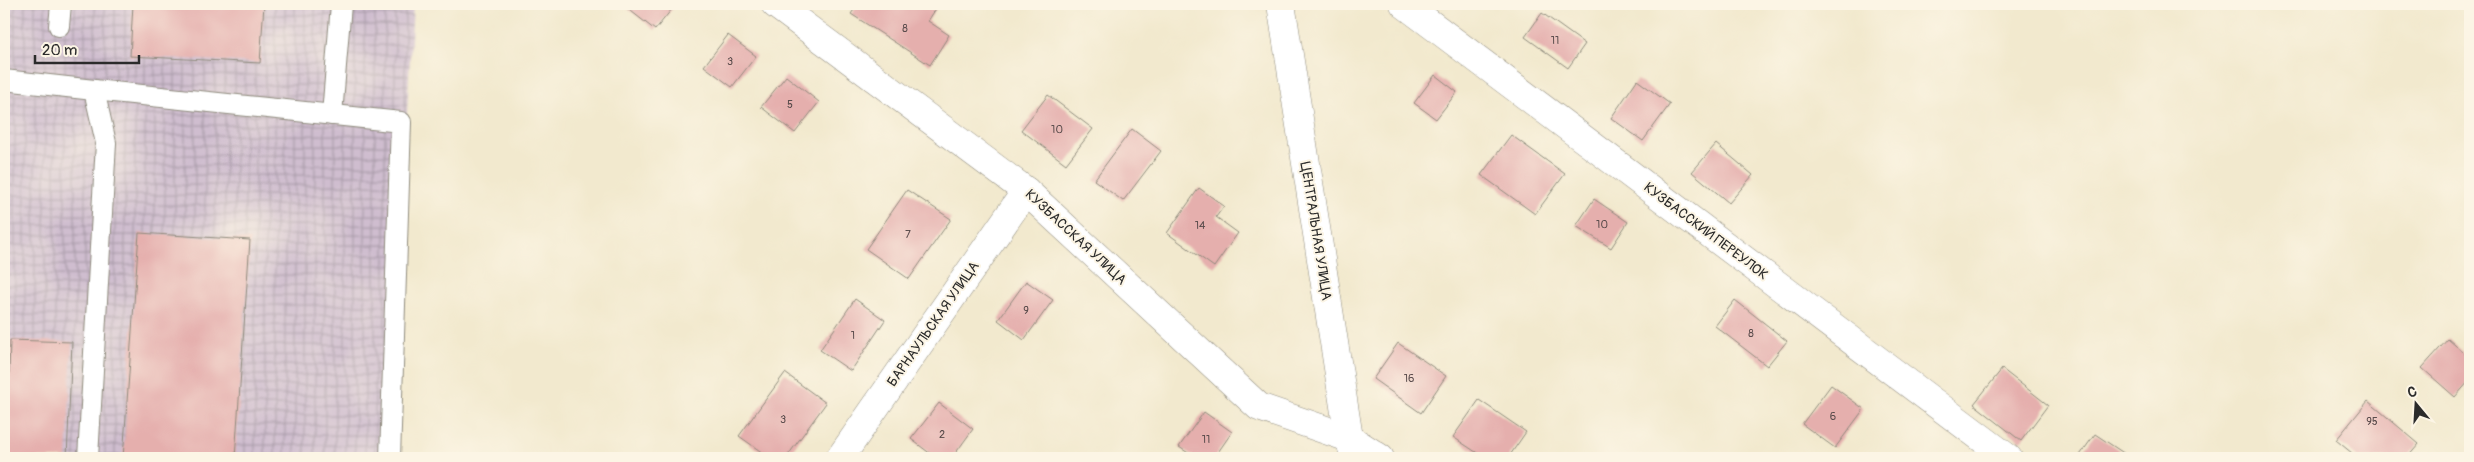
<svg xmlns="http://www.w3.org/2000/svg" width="2474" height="462" font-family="Pangolin,sans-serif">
<defs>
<pattern id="industrial-grid" width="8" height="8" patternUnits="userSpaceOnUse" patternTransform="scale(1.25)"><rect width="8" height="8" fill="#cfbdcf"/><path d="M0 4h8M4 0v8" fill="none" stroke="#a89aa8"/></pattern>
</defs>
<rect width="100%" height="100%" fill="#fcf5e5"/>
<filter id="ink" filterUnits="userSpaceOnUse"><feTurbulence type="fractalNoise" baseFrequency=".02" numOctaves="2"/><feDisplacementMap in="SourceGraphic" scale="10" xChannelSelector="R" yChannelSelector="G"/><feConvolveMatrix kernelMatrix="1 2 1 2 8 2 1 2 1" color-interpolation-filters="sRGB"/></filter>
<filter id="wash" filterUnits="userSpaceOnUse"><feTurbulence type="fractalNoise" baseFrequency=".0096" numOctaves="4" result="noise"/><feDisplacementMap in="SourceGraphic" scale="20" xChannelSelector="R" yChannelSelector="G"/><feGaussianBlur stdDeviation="1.12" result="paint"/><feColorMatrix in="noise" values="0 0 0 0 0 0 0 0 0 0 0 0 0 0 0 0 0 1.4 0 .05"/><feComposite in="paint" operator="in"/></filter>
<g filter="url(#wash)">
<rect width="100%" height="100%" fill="#f2e9ce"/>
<path fill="url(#industrial-grid)" d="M4 4H413L388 458H4Z"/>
<g id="blocks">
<g fill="#e5afad">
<path d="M133 4H264L260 63 130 56Z"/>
<path d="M622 4H676L655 30Z"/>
<path d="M858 4H939L928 21 949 35 930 65 851 14Z"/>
<path d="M1542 13 1585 44 1568 68 1525 37Z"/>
<path d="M728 35 756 56 732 87 704 66Z"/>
<path d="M1435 75 1457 92 1436 119 1414 103Z"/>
<path d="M786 76 819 102 795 133 761 107Z"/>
<path d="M1637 80 1670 104 1643 141 1611 118Z"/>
<path d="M1048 95 1093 129 1066 164 1021 130Z"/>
<path d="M1132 129 1161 151 1123 201 1094 180Z"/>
<path d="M1511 135 1565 174 1535 214 1481 175Z"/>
<path d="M1716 144 1753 175 1729 203 1692 172Z"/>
<path d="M1199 188 1224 206 1216 217 1238 233 1214 267 1167 233Z"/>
<path d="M907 190 951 219 909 279 866 249Z"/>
<path d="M1594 199 1628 222 1611 248 1576 226Z"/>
<path d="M139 233 250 240 235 458H123Z"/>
<path d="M1026 281 1053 300 1024 340 998 320Z"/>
<path d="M855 299 885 320 851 371 820 350Z"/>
<path d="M1735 300 1787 341 1767 366 1715 326Z"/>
<path d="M2448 339 2470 358V380L2455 397 2422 368Z"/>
<path d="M10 340 72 342 67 458H4V374H9Z"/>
<path d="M1398 343 1446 376 1421 413 1373 379Z"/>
<path d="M2002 369 2048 405 2021 441 1974 404Z"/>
<path d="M785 373 826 403 786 458H770L739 436Z"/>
<path d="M1831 385 1864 409 1835 448 1802 424Z"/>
<path d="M1479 400 1526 432 1508 458H1485L1453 437Z"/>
<path d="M2368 401 2419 444 2407 458H2358L2336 440Z"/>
<path d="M939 403 973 429 952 458H936L911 439Z"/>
<path d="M1204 412 1232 432 1214 458H1196L1179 447Z"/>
<path d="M2095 434 2131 458H2078Z"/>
</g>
</g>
</g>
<g filter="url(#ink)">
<use href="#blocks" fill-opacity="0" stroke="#8e8a7c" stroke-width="1"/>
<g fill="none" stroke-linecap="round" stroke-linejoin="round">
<defs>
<g id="service">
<path d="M59 26 61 4"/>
<path d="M4 80 94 90 106 143 88 458"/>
<path d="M94 90 401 122 390 458"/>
<path d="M332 115 341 4"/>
</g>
<g id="minor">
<path d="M775 4 1026 191 1259 407 1349 438 1380 458"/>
<path d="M1281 4 1349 438 1353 452"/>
<path d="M1404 4 2008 458"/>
<path d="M840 458 1026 191"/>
</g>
</defs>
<use href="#service" stroke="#8e8a7c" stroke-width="22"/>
<use href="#minor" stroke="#8e8a7c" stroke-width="29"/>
<use href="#service" stroke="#fff" stroke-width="20"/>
<use href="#minor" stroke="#fff" stroke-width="28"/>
</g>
</g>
<g text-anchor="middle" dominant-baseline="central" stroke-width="4" stroke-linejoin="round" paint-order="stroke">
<g font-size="11" fill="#5a4c4c">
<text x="905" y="28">8</text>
<text x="1555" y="40">11</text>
<text x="730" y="61">3</text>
<text x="790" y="104">5</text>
<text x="1057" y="129">10</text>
<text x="1602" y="224">10</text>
<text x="1200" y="225">14</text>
<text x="908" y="234">7</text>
<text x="1026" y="310">9</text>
<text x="1751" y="333">8</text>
<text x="853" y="335">1</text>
<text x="1409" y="378">16</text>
<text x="1833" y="416">6</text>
<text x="783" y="419">3</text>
<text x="2372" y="421">95</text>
<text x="942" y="434">2</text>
<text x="1206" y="439">11</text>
</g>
<g font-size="14" fill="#2b2b2b" stroke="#fcf5e5">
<text transform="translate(1316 231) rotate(81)">ЦЕНТРАЛЬНАЯ УЛИЦА</text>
<text transform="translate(1706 231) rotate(37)">КУЗБАССКИЙ ПЕРЕУЛОК</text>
<text transform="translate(1076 237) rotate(43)">КУЗБАССКАЯ УЛИЦА</text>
<text transform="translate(933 324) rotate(-55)">БАРНАУЛЬСКАЯ УЛИЦА</text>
</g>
</g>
<rect width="2474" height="462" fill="none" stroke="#fcf5e5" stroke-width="20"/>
<g transform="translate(2416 404) rotate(342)" stroke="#fcf5e5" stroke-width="4" paint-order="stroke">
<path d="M0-4L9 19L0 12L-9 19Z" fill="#2b2b2b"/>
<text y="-8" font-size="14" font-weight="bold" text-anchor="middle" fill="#2b2b2b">С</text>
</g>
<path d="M35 55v8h104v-8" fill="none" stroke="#2b2b2b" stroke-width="2.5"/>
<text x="42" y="55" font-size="15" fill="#2b2b2b" stroke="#fcf5e5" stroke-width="4" paint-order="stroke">20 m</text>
</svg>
